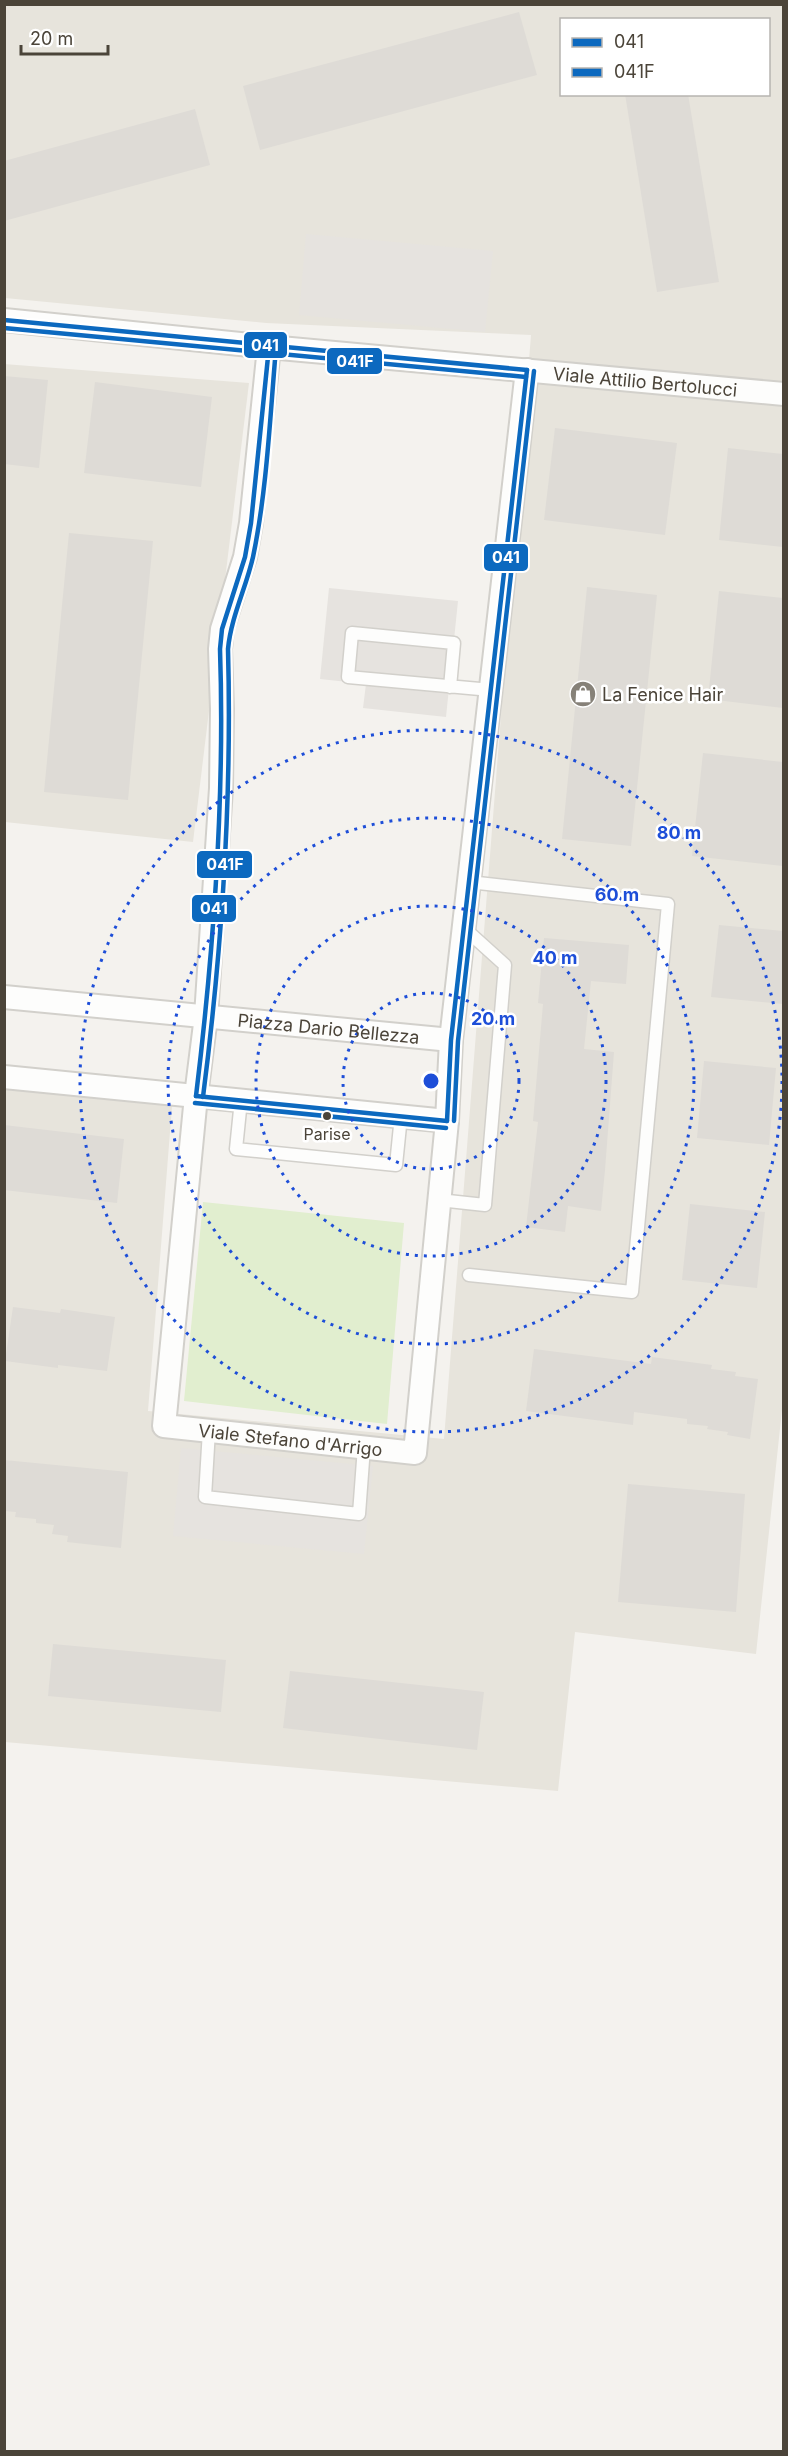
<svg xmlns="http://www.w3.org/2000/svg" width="788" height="2456" font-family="Inter,sans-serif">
<rect width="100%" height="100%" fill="#f4f2ee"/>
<g fill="#e7e4dc" fill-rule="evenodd">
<path d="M4 5H783L784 1391 756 1654 575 1632 558 1791 5 1742V1085L173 1094 148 1411 444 1439 531 335 266 323 5 298ZM562 20H768V94H562Z"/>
<path d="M4 364 249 383 193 842 5 822Z"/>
</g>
<path fill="#e1eecf" d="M203 1202 404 1223 387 1424 184 1401Z"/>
<g fill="#e6e3df">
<path d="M306 234 493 251 485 332 299 315Z"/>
<path d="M329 588 458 601 446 717 363 708 366 684 320 679Z"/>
<path d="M181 1448 373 1466 364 1554 173 1536Z"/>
</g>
<g fill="#dedbd6">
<path d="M519 12 537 75 260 150 243 86Z"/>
<path d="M625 94H688L719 282 657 292Z"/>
<path d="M195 109 210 165 4 221V161Z"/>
<path d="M4 376 48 380 39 468 4 464Z"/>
<path d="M95 382 212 397 201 487 84 473Z"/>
<path d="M555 428 677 443 665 535 544 520Z"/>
<path d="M728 448 783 454V547L719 540Z"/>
<path d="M69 533 153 541 128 800 44 792Z"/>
<path d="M587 587 657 595 631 846 562 839Z"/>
<path d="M719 591 783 598V708L708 699Z"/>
<path d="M703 753 783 762V866L692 856Z"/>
<path d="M719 925 783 931V1004L711 997Z"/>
<path d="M544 938 629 945 626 984 591 981 584 1049 614 1052 605 1170 601 1211 568 1206 565 1232 526 1227 538 1122 533 1121 543 1004 538 1003Z"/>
<path d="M704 1061 776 1068 769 1145 697 1138Z"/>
<path d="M4 1125 124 1139 117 1203 4 1190Z"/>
<path d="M690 1204 765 1212 757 1288 682 1280Z"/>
<path d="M13 1307 60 1313 61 1309 115 1317 107 1371 58 1365V1368L5 1361Z"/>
<path d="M534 1349 651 1364 652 1357 712 1365 711 1369 736 1372 735 1376 758 1379 750 1439 727 1435 728 1432 707 1429 708 1426 687 1424V1419L634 1412 633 1425 526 1411Z"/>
<path d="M4 1460 128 1472 121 1548 67 1542 68 1536 52 1534 54 1525 36 1523V1519L15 1517 16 1512 4 1511Z"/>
<path d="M628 1484 745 1494 736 1612 618 1602Z"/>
<path d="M53 1644 226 1660 221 1712 48 1696Z"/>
<path d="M290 1671 484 1692 477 1750 283 1728Z"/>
</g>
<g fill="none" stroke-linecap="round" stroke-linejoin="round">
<defs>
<g id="service">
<path d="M450 687 454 643 352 633 348 677 491 690"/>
<path d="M241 1100 236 1149 396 1165 401 1116"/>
<path d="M439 1200 485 1205 505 965 464 928"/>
<path d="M469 1275 632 1292 668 904 469 882"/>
<path d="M209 1430 205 1497 359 1514 364 1447"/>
</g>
<g id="minor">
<path id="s1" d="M4 320 269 347 784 394"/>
<path id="s2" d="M269 347 251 523 245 557 222 629 220 649 222 709 221 788 206 1016 196 1096 164 1426 415 1453 447 1121 451 1040 527 370"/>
<path id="s3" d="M4 997 451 1040"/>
<path d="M4 1077 447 1121"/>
</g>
</defs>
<use href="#service" stroke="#d2d0cb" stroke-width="15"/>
<use href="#minor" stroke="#d2d0cb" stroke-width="26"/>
<use href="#service" stroke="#fdfdfc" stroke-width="12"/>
<use href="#minor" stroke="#fdfdfc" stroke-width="22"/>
<defs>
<g id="bus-1">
<path d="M4 320 527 370"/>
<path d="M196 1096C214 948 225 798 220 649L222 629 245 557 251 523 269 347"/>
<path d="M196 1096 447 1121"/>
<path d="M447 1121 451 1040 527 370"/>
</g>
<g id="bus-2">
<path d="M4 328 526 377"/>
<path d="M203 1097C222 949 232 798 228 649 231 617 246 588 253 557 267 490 270 416 276 348"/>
<path d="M195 1103 446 1128"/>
<path d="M454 1121 458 1041 534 371"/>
</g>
</defs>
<use href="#bus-1" stroke="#fff" stroke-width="9"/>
<use href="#bus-2" stroke="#fff" stroke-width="9"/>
<use href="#bus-1" stroke="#0c69bf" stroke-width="4.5"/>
<use href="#bus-2" stroke="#0c69bf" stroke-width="4.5"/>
</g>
<g fill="none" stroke="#1d4ed8" stroke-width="3" stroke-dasharray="3 6">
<circle cx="431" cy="1081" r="88"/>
<circle cx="431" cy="1081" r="175"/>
<circle cx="431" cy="1081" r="263"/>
<circle cx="431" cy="1081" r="351"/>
</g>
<defs>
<symbol id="shop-disc" viewBox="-11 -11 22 22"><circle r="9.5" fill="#868178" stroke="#fff"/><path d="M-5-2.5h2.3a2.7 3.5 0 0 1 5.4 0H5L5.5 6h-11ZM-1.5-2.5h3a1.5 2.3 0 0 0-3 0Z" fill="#fff"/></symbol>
</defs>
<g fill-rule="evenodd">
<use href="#shop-disc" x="568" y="679" width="30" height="30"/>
</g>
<circle fill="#4b4439" stroke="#fff" stroke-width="2" cx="327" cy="1116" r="5"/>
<g text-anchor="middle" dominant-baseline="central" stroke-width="5" stroke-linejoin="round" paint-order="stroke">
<g font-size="16" fill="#4b4439" stroke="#fff">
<text x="327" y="1134">Parise</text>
</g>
<g font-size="18" fill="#4b4439" stroke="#fff">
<text stroke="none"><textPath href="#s1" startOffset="644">Viale Attilio Bertolucci</textPath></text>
<text stroke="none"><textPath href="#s3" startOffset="326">Piazza Dario Bellezza</textPath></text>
<text stroke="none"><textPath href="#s2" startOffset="1214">Viale Stefano d'Arrigo</textPath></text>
</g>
<g font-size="18" fill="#4b4439" stroke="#fff" text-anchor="start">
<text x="602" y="694">La Fenice Hair</text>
</g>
</g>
<circle cx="431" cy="1081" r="9" fill="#1d4ed8" stroke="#fff" stroke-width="3"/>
<g font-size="18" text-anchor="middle" font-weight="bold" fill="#1d4ed8" stroke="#fff" stroke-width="5" stroke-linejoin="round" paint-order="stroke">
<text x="679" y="839">80 m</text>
<text x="617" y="901">60 m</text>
<text x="555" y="964">40 m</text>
<text x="493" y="1025">20 m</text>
</g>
<g stroke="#fff" stroke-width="2">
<rect x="243" y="331" width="45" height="28" rx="6" fill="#0c69bf"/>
<rect x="326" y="347" width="57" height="28" rx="6" fill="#0c69bf"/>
<rect x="483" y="543" width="46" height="29" rx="6" fill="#0c69bf"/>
<rect x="196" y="850" width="57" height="29" rx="6" fill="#0c69bf"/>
<rect x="191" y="894" width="46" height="29" rx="6" fill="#0c69bf"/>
</g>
<g font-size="16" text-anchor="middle" font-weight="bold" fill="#fff">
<text x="265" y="351">041</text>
<text x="355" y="367">041F</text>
<text x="506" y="563">041</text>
<text x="225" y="870">041F</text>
<text x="214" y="914">041</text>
</g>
<rect width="788" height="2456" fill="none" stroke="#4b4439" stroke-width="12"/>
<rect x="560" y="18" width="210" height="78" fill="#ffffff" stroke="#b7b4b0" stroke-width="1.5"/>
<rect x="572" y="38" width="30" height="9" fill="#0c69bf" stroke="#b7b4b0" stroke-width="1.5"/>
<text x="614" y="48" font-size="18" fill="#4b4439">041</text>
<rect x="572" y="68" width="30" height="9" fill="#0c69bf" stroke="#b7b4b0" stroke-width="1.5"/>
<text x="614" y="78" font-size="18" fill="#4b4439">041F</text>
<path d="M21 45v9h87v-9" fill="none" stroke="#4b4439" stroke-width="3"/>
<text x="30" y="45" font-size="18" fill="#4b4439" stroke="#ffffff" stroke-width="4.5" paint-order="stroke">20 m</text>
</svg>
